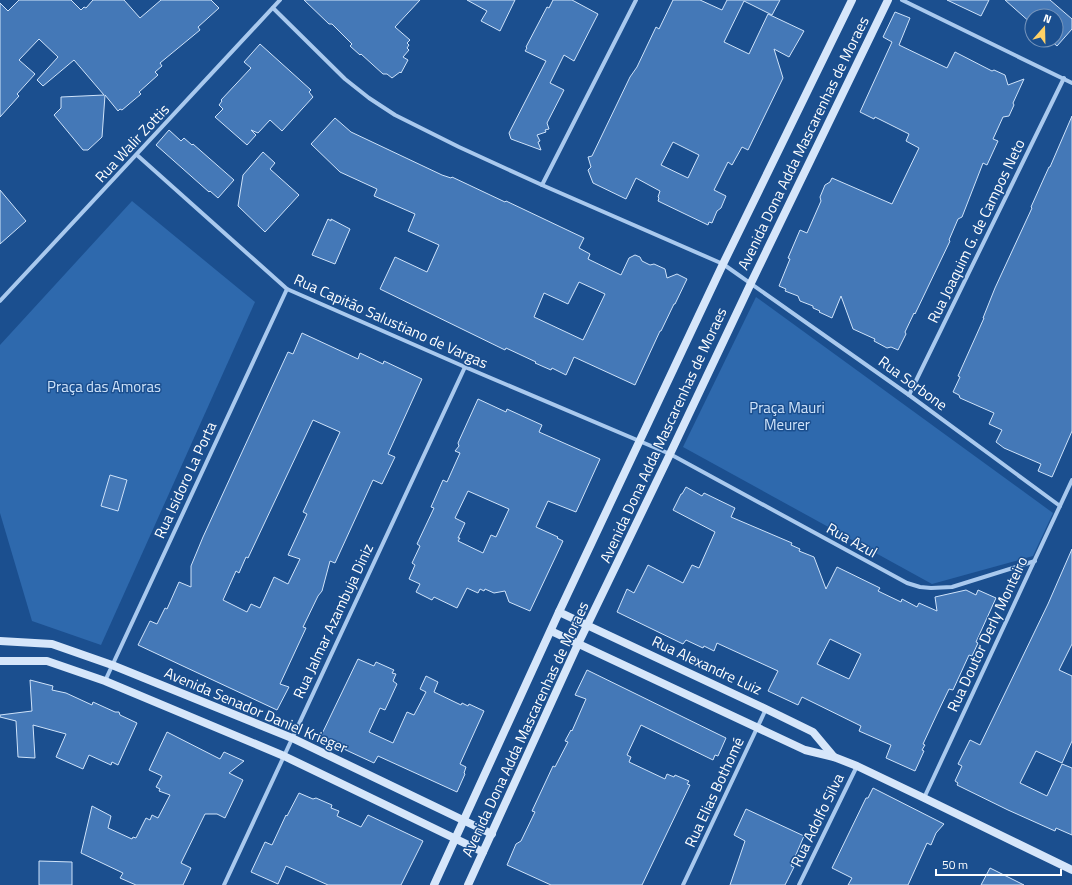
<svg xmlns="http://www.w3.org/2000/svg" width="1072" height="885" font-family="'Titillium Web',sans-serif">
<rect width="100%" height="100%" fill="#1b4f8f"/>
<g fill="#2e69ad">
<path d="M132 201 255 302 101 645 32 621 0 513V345Z"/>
<path d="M756 297 1053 513 1033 556 932 584 683 447Z"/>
</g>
<g fill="#4478b7" stroke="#cfe3fa" fill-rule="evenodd">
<path d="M19 0H71L81 10 84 7 86 8 93 0H124L140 18 161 0H211L219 8 198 27 200 30 160 63 162 66 155 72 158 75 139 92 141 94 122 110 120 109 118 111 105 95 102 137 88 150H83L54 115 61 108V97L104 95 74 60 43 86 37 80 58 57 39 39 19 60 35 74 17 94 19 96 0 117V3L8 11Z"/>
<path d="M304 0H420L395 27 410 40 407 43 409 45 407 48 409 50 403 57 408 60 401 73 400 72 392 78 387 74H383L361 54 360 55 350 46 352 44 332 24H329Z"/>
<path d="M467 0H515L500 31 481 21 487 11Z"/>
<path d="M553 0H572L598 14 574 61 564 55 550 83 564 90 547 123 549 129 545 130 546 132 537 135 540 141 538 142 541 150 511 139 509 133 546 61 525 51 527 48 526 47 547 7 549 8Z"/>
<path d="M673 0H700L722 10 727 0H780L772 15 744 1 724 42 749 54 768 14 804 31 789 57 774 49 783 78 748 150 742 147 732 165 728 162 714 190 726 196 721 208 717 211 712 223 709 222 708 225 658 201 659 198 658 197 660 191 636 178 626 199 593 183 588 170 591 167 588 157 592 156 630 77 637 67 656 27 659 29ZM673 142 699 155 688 178 661 165Z"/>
<path d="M947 0H989L981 16Z"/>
<path d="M1005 0H1050L1072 19V29L1057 46 1050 40H1056V16H1032V24Z"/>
<path d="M895 12 910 18 899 45 947 68 955 52 992 71 994 70 1005 75 1008 85 1024 79 1013 103 1014 105 1009 116 1003 117 993 139 998 141 987 165 983 163 962 217 958 219 949 240 950 241 915 314 914 313 905 332 906 334 898 350 891 347 887 348 874 341 875 339 853 329 841 296 832 318 819 312 820 311 813 308V306L800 301 798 296 785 291 786 289 779 286 790 259 788 258 800 230 807 233 821 201 820 197 825 185 830 182 832 178 892 204 919 148 906 141 909 134 875 117 874 119 860 112 892 42 883 37Z"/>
<path d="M260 44 311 90 309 92 313 97 282 131 270 120 258 133 251 130 256 135 247 145 215 117 223 109 219 105 222 101 221 100 251 68 244 62Z"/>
<path d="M1072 116V431L1052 477 1038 471 1041 464 1004 448 996 442 1002 430 989 424 994 413 960 398 959 395 953 392 960 377 958 376 984 318H983L995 288 1032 208 1031 207 1044 178 1049 167H1050Z"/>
<path d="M335 118 351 132 442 175 451 178 452 177 505 202 506 201 584 238 579 248 590 254 588 259 621 275 629 258 635 255 640 257 642 261 650 265 654 264 665 269 667 278 677 274 687 279 675 304H674L661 331H660L635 385 574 357 566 375 552 368 551 370 535 363 536 362 506 348 505 350 380 289 395 257 427 272 439 245 408 231 415 214 374 196 377 189 340 172 311 144ZM579 282 605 294 583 340 534 317 544 293 568 304Z"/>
<path d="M169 130 181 141 184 138 192 145 193 144 234 180 218 198 210 191 209 192 156 145Z"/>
<path d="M263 152 275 163 270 169 299 195 265 232 238 206 243 175Z"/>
<path d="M0 190 26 221 0 244Z"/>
<path d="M328 219 331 221V219L350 229 335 264 312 255Z"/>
<path d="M302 333 358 359 360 353 383 364 384 361 422 379 388 454 395 457 382 484 373 480 335 563 330 561 322 591 318 596 303 627 306 628 280 684 289 687 277 710 138 645 150 621 157 624 165 608 167 609 179 582 191 587V566L203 537 288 352 293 354ZM313 420 340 432 303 512 307 514 288 555 300 559 288 584 274 577 260 608 251 604 247 612 223 600 236 571 239 573 246 557 248 558Z"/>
<path d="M478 399 506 412 507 409 542 425 539 432 600 459 576 512 548 501 536 527 558 537 557 538 563 541 530 611 509 602 505 591 494 593 485 589 484 591 480 589 478 593 467 588 457 608 434 597 432 600 416 592 420 584 409 579 415 565 412 563 420 546 417 544 434 508 431 507 443 480 447 482 460 453 455 451 459 446 458 443ZM468 491 509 509 496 537 491 535 483 553 458 541 460 538H458L465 523 455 518Z"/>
<path d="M110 475 127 480 118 511 101 506Z"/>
<path d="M686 487 702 496 704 493 735 508 731 517 792 543 791 545 800 549 799 551 814 557 826 589 837 567 880 588 878 591 901 602 902 599 917 607 919 603 937 611 935 597 966 590 976 595 978 590 996 598 976 642 978 643 972 656 969 655 953 690 949 689 936 716 923 744 925 745 922 750 924 751 915 771 886 758 891 745 859 731 861 726 802 697 798 705 768 691 778 671 719 644 717 643 714 651 704 646 703 648 686 640 683 644 617 612 627 589 634 593 648 565 683 583 692 565 699 568 715 532 673 510 681 494H682ZM830 639 861 654 849 679 817 664Z"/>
<path d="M1072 549V644L1059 670 1072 676V741L1062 763 1036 751 1020 783 1047 796 1062 764 1072 768V835L1056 828 1055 831 1008 810 957 785 958 783 955 781 962 766 958 764 970 740 980 745 1048 604Z"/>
<path d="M358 659 374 666 376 662 394 670 392 673 396 674 393 681 397 684 385 710 380 708 369 732 393 743 407 712 414 715 426 692 420 689 426 676 438 682 434 692 461 705 462 703 468 706 469 704 484 711 460 764 466 767 464 773 465 774 457 792 378 756 374 763 320 738Z"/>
<path d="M587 670 726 738 718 756 715 755 713 760 641 725 627 755 631 757 629 762 665 779 667 774 674 777 675 775 689 781 687 784 690 785 642 885H551L507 865 516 844 521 841 535 812 532 811 553 766 555 767 568 742 565 741 571 730 572 731 586 699 575 695Z"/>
<path d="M30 680 53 686 52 690 66 693 92 705 93 702 115 712H119L120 715 137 723 118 765 112 762 111 765 89 755 83 769 56 757 66 734 33 725 35 758 18 757 16 721 0 717V715L32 711Z"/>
<path d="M167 732 220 759 224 752 244 761 229 773 243 780 225 818 217 814H205L181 863 191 868 183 885H136L120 878 123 873 81 853 92 806 111 816 108 828 132 839 133 837 136 838 146 818 150 820 152 815 158 818 170 795 159 791 160 789 156 787 162 776 149 770Z"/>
<path d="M873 788 944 824 936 833 931 845 927 843 908 885H848L852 878 832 868 866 798H868Z"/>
<path d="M299 793 313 799 316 798 332 805 331 808 339 811 337 816 361 827 368 815 423 841 401 885H328L286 866 278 884 251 872 265 842 272 845 286 815 287 816Z"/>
<path d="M746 809 804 836 791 866 794 867 785 885H730L745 841 734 835Z"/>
<path d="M39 861 72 862V885H39Z"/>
<path d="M990 868 1024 885H981Z"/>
</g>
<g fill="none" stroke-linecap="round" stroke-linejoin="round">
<g stroke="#a9c9ee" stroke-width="4">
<path d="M902 0 1072 83"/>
<path d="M273 8 345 79 369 98 395 115 459 147 542 185 723 264 909 395 1060 506"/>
<path d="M137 155 287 289 465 367 670 454 907 583 920 587 931 588 952 587 1035 561"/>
<path d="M542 185 636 0"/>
<path d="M0 301 280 0"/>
<path d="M909 395 1064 78"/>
<path d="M105 681 287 289"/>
<path d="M924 798 1072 480"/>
<path d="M224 885 465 367"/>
<path d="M683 885 766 709"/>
<path d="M799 885 857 766"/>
</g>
<g stroke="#d6e6fa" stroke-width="8">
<path d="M559 612 766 709 813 732 834 757"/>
<path d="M551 631 805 750 834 757 857 766 924 798 1072 870"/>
<path d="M0 641 52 644 112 665 292 738 492 834"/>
<path d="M0 661H47L105 681 284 756 483 852"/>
<path d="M434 885 559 612 723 264 852 0"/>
<path d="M468 885 578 644 670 454 751 283 888 0"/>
</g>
</g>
<g text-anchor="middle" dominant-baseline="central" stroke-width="3" stroke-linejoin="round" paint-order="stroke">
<g font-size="15" fill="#fff" stroke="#1b4f8f">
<text transform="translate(132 143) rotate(-47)">Rua Walir Zottis</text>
<text transform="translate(803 143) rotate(-64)">Avenida Dona Adda Mascarenhas de Moraes</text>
<text transform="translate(976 231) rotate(-64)">Rua Joaquim G. de Campos Neto</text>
<text transform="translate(391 321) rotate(24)">Rua Capitão Salustiano de Vargas</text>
<text transform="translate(913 383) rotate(36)">Rua Sorbone</text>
<text transform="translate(663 435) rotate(-65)">Avenida Dona Adda Mascarenhas de Moraes</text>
<text transform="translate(185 480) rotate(-65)">Rua Isidoro La Porta</text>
<text transform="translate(852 540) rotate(29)">Rua Azul</text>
<text transform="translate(333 621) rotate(-65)">Rua Jalmar Azambuja Diniz</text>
<text transform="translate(987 634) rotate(-65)">Rua Doutor Derly Monteiro</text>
<text transform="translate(707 665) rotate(25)">Rua Alexandre Luiz</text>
<text transform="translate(256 710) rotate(23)">Avenida Senador Daniel Krieger</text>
<text transform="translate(525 729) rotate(-65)">Avenida Dona Adda Mascarenhas de Moraes</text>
<text transform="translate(714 792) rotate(-65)">Rua Elias Bothomé</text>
<text transform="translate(817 820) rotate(-64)">Rua Adolfo Silva</text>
</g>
<g font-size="15" fill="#cfe3fa" stroke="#1b4f8f">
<text x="104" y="386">Praça das Amoras</text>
<text x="787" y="407">Praça Mauri<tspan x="787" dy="17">Meurer</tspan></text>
</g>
</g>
<g transform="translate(1044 28) rotate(20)"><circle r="19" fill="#1b4f8f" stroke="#7695bc"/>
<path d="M0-3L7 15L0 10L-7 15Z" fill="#ffd166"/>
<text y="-6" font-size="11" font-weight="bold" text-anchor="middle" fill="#ffffff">N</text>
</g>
<path d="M936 869v6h125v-6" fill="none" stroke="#ffffff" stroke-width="2"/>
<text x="942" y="869" font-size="12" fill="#ffffff" stroke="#1b4f8f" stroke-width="3" paint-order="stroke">50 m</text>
</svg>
